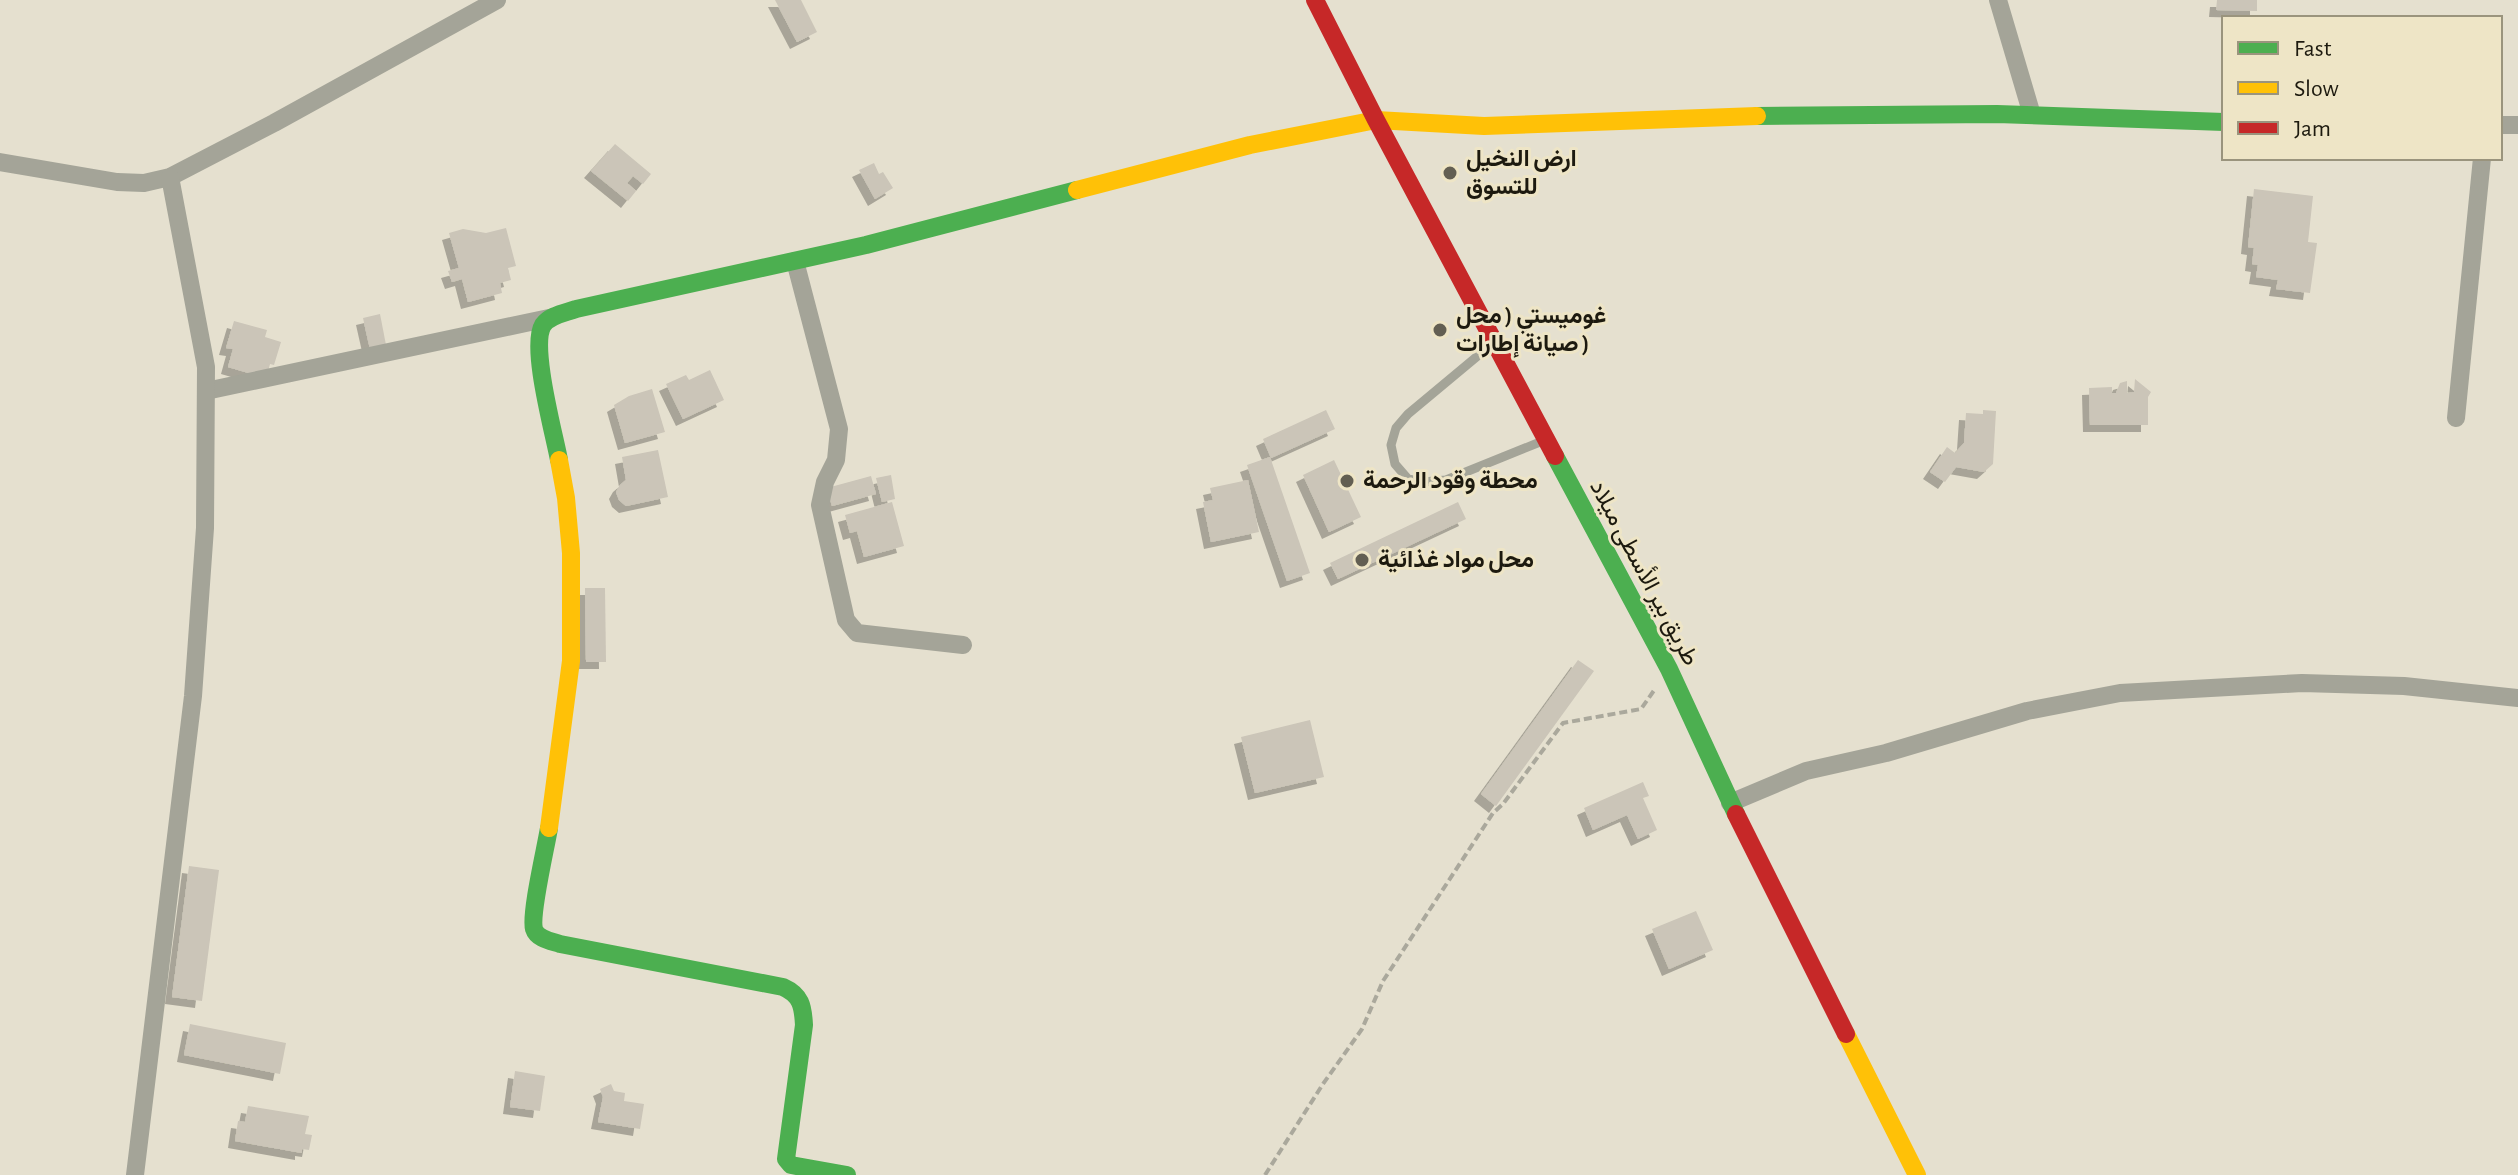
<svg xmlns="http://www.w3.org/2000/svg" width="2518" height="1175" font-family="'Alegreya Sans',Vazirmatn,sans-serif">
<defs>
<filter id="shadow"><feDropShadow dx="-7" dy="7" stdDeviation="0" flood-color="#0004"/></filter>
</defs>
<rect width="100%" height="100%" fill="#e5e0cf"/>
<g fill="#cbc5b8" filter="url(#shadow)">
<path d="M775 0H801L817 32 797 42Z"/>
<path d="M2217 0H2257V11L2216 10Z"/>
<path d="M615 144 651 174 643 184 633 176 627 183 636 191 628 201 591 171Z"/>
<path d="M874 163 879 174 883 172 893 188 875 199 859 170Z"/>
<path d="M2254 189 2313 196 2308 242 2317 243 2310 293 2276 289 2278 280 2256 277 2258 265 2252 264 2254 248 2248 247Z"/>
<path d="M506 228 516 266 508 268 511 280 500 283 502 293 468 302 462 279 452 282 448 271 459 268 449 233 463 229 486 233Z"/>
<path d="M380 314 386 345 370 349 363 318Z"/>
<path d="M234 321 267 330 265 337 281 342 274 365 270 364 266 378 228 367 233 349 226 348Z"/>
<path d="M710 370 724 400 683 419 666 384 686 375 689 380Z"/>
<path d="M2135 379 2151 392 2148 397V425H2090L2089 388 2112 387V393H2116L2120 383 2127 381V393L2134 392Z"/>
<path d="M652 389 665 432 625 443 614 405 629 396Z"/>
<path d="M1326 410 1335 429 1271 458 1263 439Z"/>
<path d="M1983 410 1996 411 1993 464 1984 472 1956 467 1945 482 1930 472 1947 447 1955 453 1964 443 1966 413 1983 414Z"/>
<path d="M658 450 668 497 626 506 619 500 616 492 620 485 626 480 622 457Z"/>
<path d="M1270 457 1310 573 1287 581 1247 465Z"/>
<path d="M1334 460 1361 517 1329 532 1303 475Z"/>
<path d="M891 475 895 499 882 502 876 478Z"/>
<path d="M871 476 876 494 832 506 827 488Z"/>
<path d="M1248 480 1259 532 1211 542 1203 502 1213 500 1210 488Z"/>
<path d="M892 502 904 546 864 557 857 531 850 533 845 515Z"/>
<path d="M1458 502 1466 519 1338 579 1330 563Z"/>
<path d="M585 588H605L606 662H586Z"/>
<path d="M1578 660 1594 671 1496 806 1481 794Z"/>
<path d="M1310 720 1324 777 1255 793 1241 737Z"/>
<path d="M1643 782 1649 796 1643 798 1657 830 1638 839 1627 815 1593 830 1584 808Z"/>
<path d="M189 866 219 870 202 1001 172 997Z"/>
<path d="M1696 911 1713 950 1669 969 1652 929Z"/>
<path d="M190 1024 286 1043 280 1074 184 1055Z"/>
<path d="M515 1071 545 1076 540 1111 510 1107Z"/>
<path d="M611 1084 614 1091 625 1093 624 1101 644 1104 640 1129 598 1122 603 1097 600 1089Z"/>
<path d="M248 1106 309 1116 305 1134 312 1135 309 1150 302 1149V1153L235 1141 238 1121 245 1122Z"/>
</g>
<g fill="none" stroke-linecap="round" stroke-linejoin="round">
<path stroke="#aaa89c" stroke-width="4" stroke-dasharray="8 4" stroke-linecap="butt" d="M1265 1175 1323 1084 1362 1029 1383 981 1493 813 1503 804 1563 723 1641 709 1655 689"/>
<path stroke="#a4a498" stroke-width="9" d="M1492 344 1408 414 1396 428 1391 445 1395 464 1408 479 1423 482 1446 480 1545 440"/>
<g stroke="#a4a498" stroke-width="18">
<path d="M1998 0 2032 115"/>
<path d="M2500 125H2518"/>
<path d="M0 162 117 182 144 183 170 177 274 123 497 0"/>
<path d="M795 261 839 429 836 460 825 482 820 505 846 620 857 633 963 645"/>
<path d="M206 391 549 318"/>
<path d="M2456 418 2482 158"/>
<path d="M1730 803 1806 771 1886 753 2027 711 2120 693 2302 683 2404 686 2518 698"/>
<path d="M135 1175 193 696 205 528 206 367 170 177"/>
</g>
<g stroke="#4caf50" stroke-width="18">
<path d="M1757 116 1997 114 2224 122"/>
<path d="M1555 456 1669 669 1736 814"/>
<path d="M559 460C554 433 530 346 543 325 550 315 565 313 576 309L866 245 1077 190"/>
<path d="M549 828C546 847 530 914 534 929 537 939 551 941 560 944L783 987C801 995 803 1006 804 1025L786 1159 791 1165 847 1175"/>
</g>
<g stroke="#ffc107" stroke-width="18">
<path d="M1077 190 1250 145 1376 120 1484 126 1757 116"/>
<path d="M549 828 571 661V553L566 498 559 460"/>
<path d="M1846 1034 1917 1175"/>
</g>
<g stroke="#c62828" stroke-width="18">
<path d="M1315 0 1376 120 1555 456"/>
<path d="M1736 814 1846 1034"/>
</g>
</g>
<g fill="#635f52" stroke="#eee5c6" stroke-width="3">
<circle cx="1450" cy="173" r="8"/>
<circle cx="1440" cy="330" r="8"/>
<circle cx="1347" cy="481" r="8"/>
<circle cx="1362" cy="560" r="8"/>
</g>
<g text-anchor="middle" dominant-baseline="central" stroke-width="6" stroke-linejoin="round" paint-order="stroke">
<g font-size="24" font-weight="bold" fill="#1d1a0f" stroke="#eee5c6" text-anchor="start">
<text x="1466" y="159">ارض النخيل<tspan x="1466" dy="28">للتسوق</tspan></text>
<text x="1456" y="316">غوميستي ( محل<tspan x="1456" dy="28">صيانة إطارات )</tspan></text>
<text x="1363" y="481">محطة وقود الرحمة</text>
<text x="1378" y="560">محل مواد غذائية</text>
</g>
<g font-size="24" fill="#1d1a0f" stroke="#eee5c6">
<text transform="translate(1644 573) rotate(62)">طريق بير الأسطى ميلاد</text>
</g>
</g>
<rect x="2222" y="16" width="280" height="144" fill="#eee5c6" stroke="#9a947d" stroke-width="2"/>
<rect x="2238" y="42" width="40" height="12" fill="#4caf50" stroke="#9a947d" stroke-width="2"/>
<text x="2294" y="56" font-size="24" fill="#1d1a0f">Fast</text>
<rect x="2238" y="82" width="40" height="12" fill="#ffc107" stroke="#9a947d" stroke-width="2"/>
<text x="2294" y="96" font-size="24" fill="#1d1a0f">Slow</text>
<rect x="2238" y="122" width="40" height="12" fill="#c62828" stroke="#9a947d" stroke-width="2"/>
<text x="2294" y="136" font-size="24" fill="#1d1a0f">Jam</text>
</svg>
